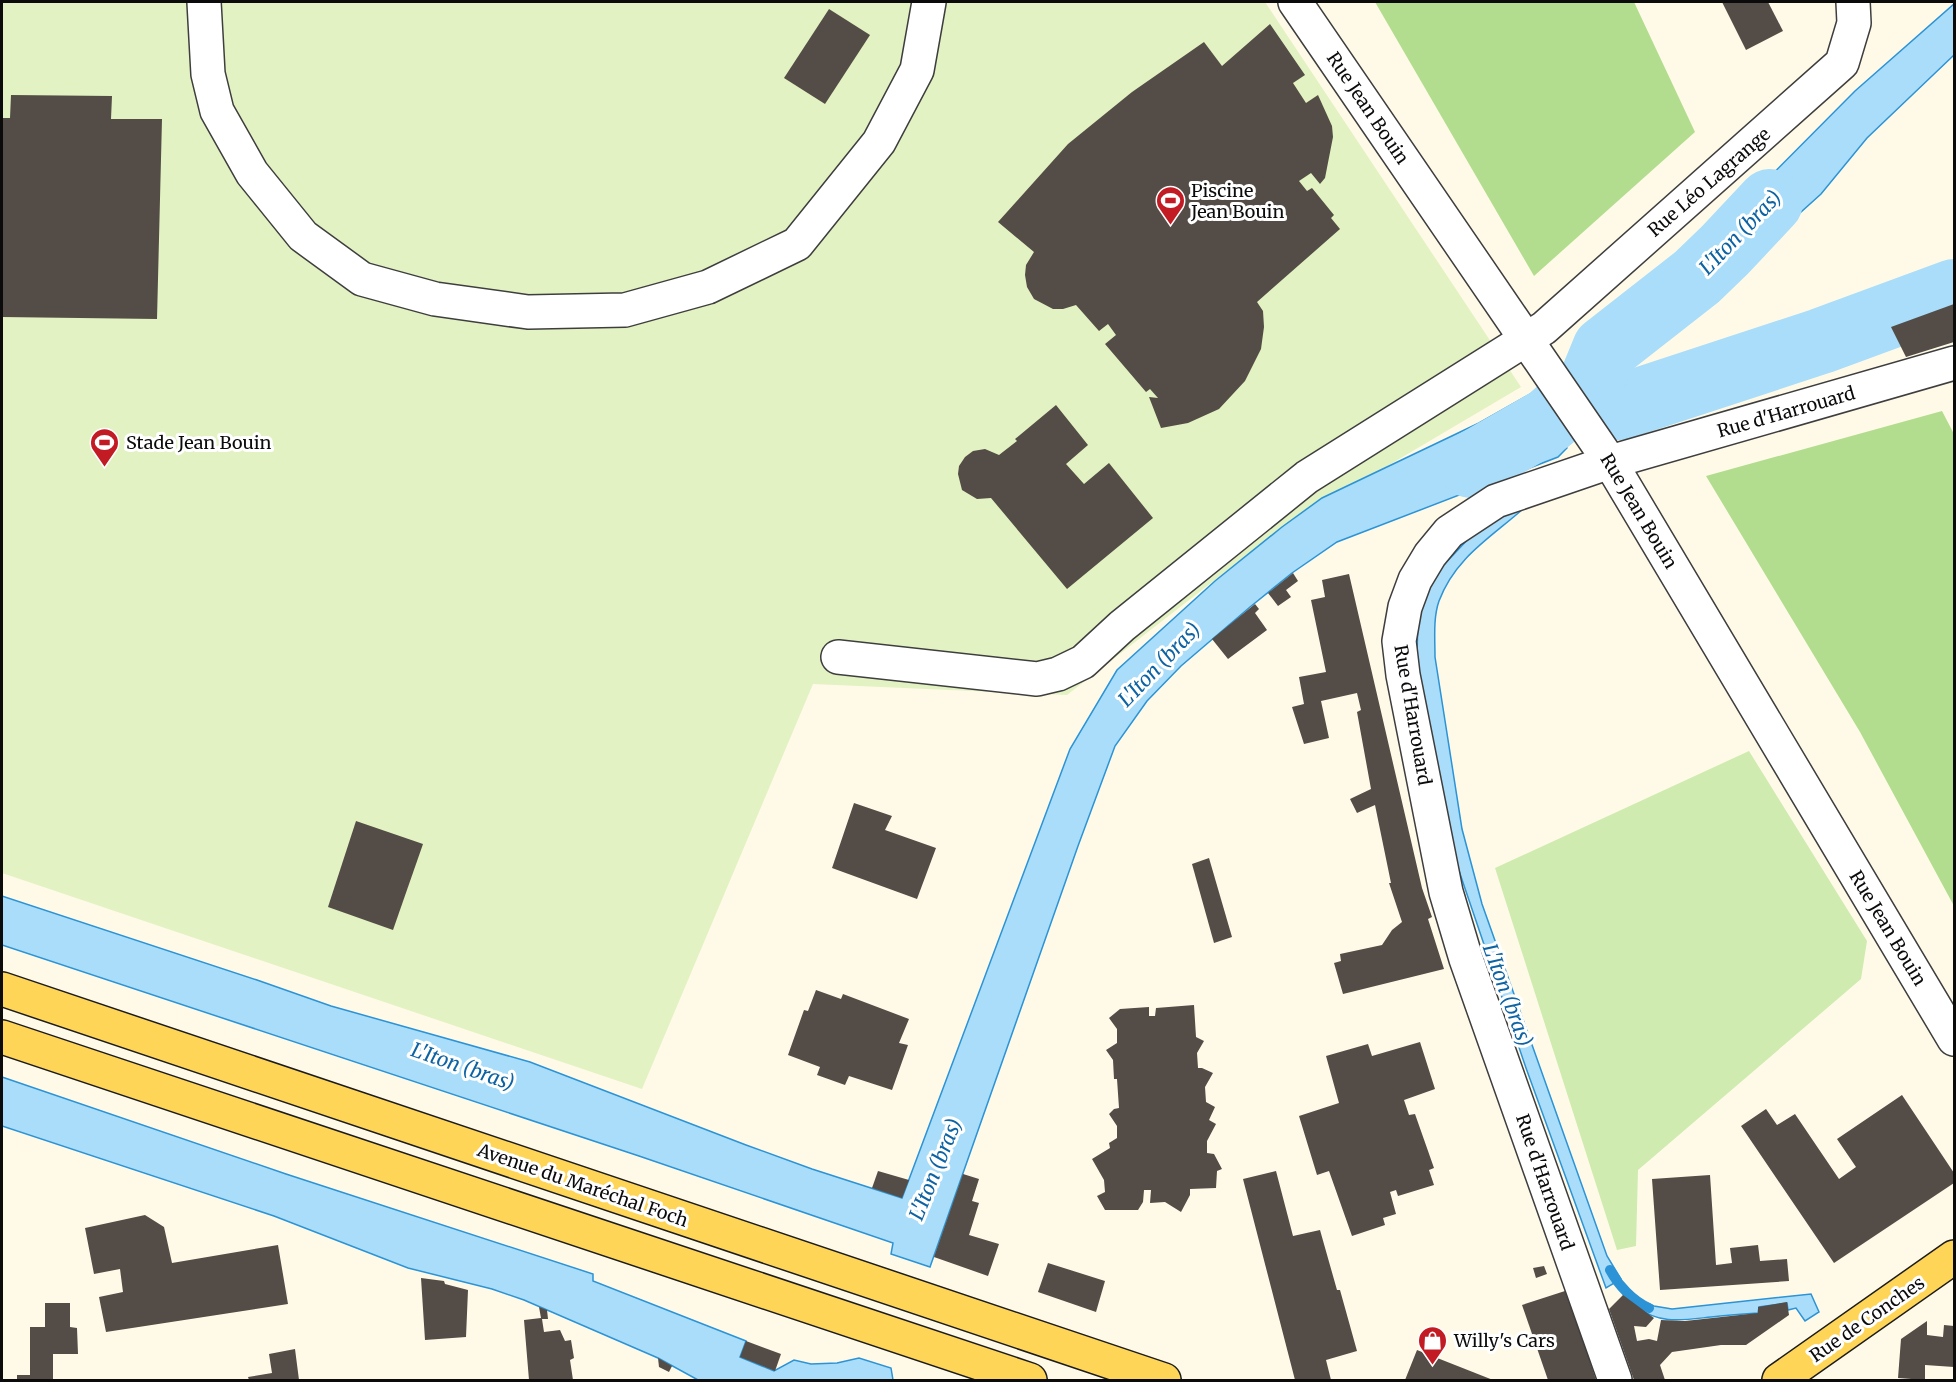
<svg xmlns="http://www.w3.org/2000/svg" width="1956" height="1382" font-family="Merriweather,serif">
<rect width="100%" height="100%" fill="#fffae8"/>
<path fill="#cfebb0" d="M1749 751 1867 941 1861 979 1638 1170 1636 1246 1617 1250 1495 868Z"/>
<g fill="#b2dd8e">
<path d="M1375 2H1634L1695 132 1534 276Z"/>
<path d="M1942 411 1954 434V906L1860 732 1706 476Z"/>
</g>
<path fill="#e2f2c2" d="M2 2H1265L1521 387 1279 530 1067 695 813 684 642 1089 2 873Z"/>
<g fill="#a9ddfa" stroke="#2b93d6" stroke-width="1.5">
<path d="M1954 4V55L1867 138 1821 194 1719 286 1698 252 1710 246 1707 240 1855 91Z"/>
<path d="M1954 276V304L1761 376 1743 349Z"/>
<path d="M1652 284 1676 325 1615 382 1620 391 1676 372 1698 362 1718 394 1650 418 1634 417 1619 422 1574 357 1601 334 1610 314Z"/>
<path d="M1532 393 1567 448 1558 457 1337 542 1292 573 1250 607 1181 666 1147 701 1115 746 1078 846 930 1267 891 1254 893 1243 639 1156 2 945V896L257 980 331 1006 530 1062 746 1145 812 1169 902 1198 1070 749 1117 670 1215 581 1282 527 1322 498 1479 423Z"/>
<path d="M1508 509H1523C1490 538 1455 558 1439 601 1433 618 1435 639 1435 657L1462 829 1482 904 1607 1256 1621 1279 1606 1288 1526 1068 1455 859 1437 778 1417 657 1418 614 1425 595 1437 572 1471 536Z"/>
<path d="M2 1077 286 1174 593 1274V1281L746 1341 740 1357 774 1371 794 1360 811 1364 837 1363 859 1358 891 1368 893 1380H698L658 1358 524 1300 492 1289 408 1268 274 1216 2 1126Z"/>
<path d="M1811 1294 1819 1312 1805 1321 1796 1308 1788 1310 1787 1303 1759 1307 1758 1313C1742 1314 1727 1315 1711 1317 1683 1320 1659 1325 1636 1306L1640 1300 1654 1306 1672 1309Z"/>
</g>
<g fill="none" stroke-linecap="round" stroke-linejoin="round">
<path stroke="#2b93d6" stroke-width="10" d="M1610 1270C1618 1285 1633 1301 1649 1308"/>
<g stroke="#a9ddfa" stroke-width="66">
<path d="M1620 407 1821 341 1954 292"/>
<path d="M1471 465 1549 420 1591 383 1605 349 1697 277 1725 250 1770 202"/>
</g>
</g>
<g fill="#544c46">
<path d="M1722 2H1768L1783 31 1746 50Z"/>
<path d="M829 9 870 35 825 104 784 78Z"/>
<path d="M1270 24 1305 75 1293 83 1306 103 1318 95 1332 126 1333 137 1325 178 1320 184 1311 173 1299 181 1307 191 1312 188 1334 215 1331 218 1340 229 1257 302 1263 311 1264 327 1261 349 1245 381 1219 409 1188 423 1161 428 1149 397 1158 398 1150 389 1146 392 1105 344 1116 335 1108 324 1099 331 1076 305 1063 309H1053L1034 299 1027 287 1025 275 1026 265 1034 252 998 222 1068 144 1132 92 1204 42 1222 66Z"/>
<path d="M11 95 112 96 111 119H162L157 319 2 317V118H10Z"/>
<path d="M1954 304V342L1906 357 1891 327Z"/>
<path d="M1056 405 1088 445 1066 464 1084 484 1109 463 1153 518 1067 589 991 498 977 499 962 490 958 474 959 466 965 457 973 451 985 449 999 455 1017 441 1015 439Z"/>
<path d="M1293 573 1298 581 1286 590 1291 597 1278 606 1268 593Z"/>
<path d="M1349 574 1422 888 1432 917 1428 919 1444 969 1343 994 1334 963 1341 961 1340 954 1382 945 1392 930 1402 922 1389 883H1391L1375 805 1357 813 1350 799 1371 789 1357 712 1361 710 1357 693 1321 701 1329 738 1304 744 1292 707 1304 704 1299 677 1326 672 1311 600 1325 597 1322 580Z"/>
<path d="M1255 604 1259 609 1255 613 1267 630 1228 659 1212 639Z"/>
<path d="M854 803 892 816 885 830 936 848 917 899 832 868Z"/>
<path d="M356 821 423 844 393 930 328 907Z"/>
<path d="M1209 858 1232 937 1214 943 1192 864Z"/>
<path d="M816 990 841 999 843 994 909 1019 899 1043 908 1045 892 1090 849 1076 845 1085 817 1075 820 1067 788 1055 804 1010 808 1011Z"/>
<path d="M1194 1005 1196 1037 1204 1041 1197 1053 1198 1068H1202L1213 1073 1205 1087 1206 1102 1215 1107 1209 1120 1216 1124 1207 1141V1153L1214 1154 1222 1169 1217 1171 1216 1188 1190 1189V1195L1181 1212 1165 1202 1150 1203 1151 1190H1144L1143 1202 1138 1210H1105L1097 1196 1105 1192 1104 1180 1092 1159 1110 1148 1109 1143 1117 1138V1126L1109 1114 1114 1109 1119 1108 1117 1079H1114L1113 1060 1106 1050 1117 1043V1029L1109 1018 1120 1009 1149 1007V1016H1155L1156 1008Z"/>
<path d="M1420 1042 1435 1089 1404 1100 1409 1115 1415 1114 1434 1168 1429 1170 1434 1185 1398 1196 1396 1190 1390 1192 1396 1214 1383 1218 1385 1225 1352 1236 1329 1171 1317 1175 1299 1116 1339 1103 1326 1056 1368 1044 1372 1056Z"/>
<path d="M1902 1095 1954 1173V1183L1834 1263 1741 1126 1766 1109 1777 1125 1795 1114 1839 1179 1856 1167 1837 1139Z"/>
<path d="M878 1171 909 1180 902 1198 872 1188Z"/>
<path d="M1276 1171 1293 1236 1320 1230 1337 1290H1340L1357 1351 1326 1360 1331 1380H1295L1243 1179Z"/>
<path d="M963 1174 979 1179 972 1201 979 1203 969 1235 999 1244 988 1276 934 1257Z"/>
<path d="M1710 1175 1716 1265 1732 1263 1730 1248 1758 1245 1760 1261 1787 1259 1789 1281 1660 1290 1652 1179Z"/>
<path d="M145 1215 164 1227 172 1263 278 1245 288 1304 106 1332 99 1297 123 1292 120 1269 94 1274 85 1228Z"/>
<path d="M1048 1263 1105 1281 1096 1312 1038 1292Z"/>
<path d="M1544 1266 1547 1274 1536 1278 1533 1268Z"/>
<path d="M421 1278 444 1281 445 1284 468 1290 466 1337 425 1340Z"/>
<path d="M1565 1291 1586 1349 1596 1380H1548L1522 1305Z"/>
<path d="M1623 1295 1654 1318 1646 1327 1634 1326 1637 1341 1649 1339 1657 1341 1661 1320 1685 1321 1758 1313V1307L1787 1302 1789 1315 1746 1345H1721L1672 1352 1660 1365 1665 1380H1634L1609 1309Z"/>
<path d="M45 1303H70V1327L77 1328 78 1354H53V1380H17V1375H30V1327H45Z"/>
<path d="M539 1307 547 1310 548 1319H542L544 1332 560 1330 565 1341 571 1340 574 1358 570 1360 573 1380H529L524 1320 541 1318Z"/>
<path d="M1927 1321V1335L1943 1337 1944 1325 1954 1326V1367L1925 1365V1380L1898 1378 1901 1339Z"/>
<path d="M746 1341 781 1354 775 1371 740 1357Z"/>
<path d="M295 1349 299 1380H249L248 1377 272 1373 269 1354Z"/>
<path d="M1417 1350 1493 1380H1405Z"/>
<path d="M658 1358 672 1366 669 1372 659 1367Z"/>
</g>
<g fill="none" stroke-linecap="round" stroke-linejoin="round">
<defs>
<g id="minor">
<path d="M204 2 208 74 217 111 252 173 303 236 362 279 435 299 528 312 625 310 708 287 797 244 879 142 917 70 929 2"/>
<path d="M1295 2 1610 462 1954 1039"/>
<path d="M838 657 1037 679 1058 674 1083 662 1122 626 1307 477 1544 328 1842 63 1854 23 1853 2"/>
<path d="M1615 1380 1466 959 1446 892 1403 675 1399 641 1405 607 1415 580 1430 555 1449 532 1496 501 1610 462 1954 363"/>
</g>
<g id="major">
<path d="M2 989 1164 1380"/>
<path d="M2 1037 1030 1380"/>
<path d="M1779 1380 1954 1257"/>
</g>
</defs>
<use href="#minor" stroke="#3e3e3e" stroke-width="36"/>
<use href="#major" stroke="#1c1c1c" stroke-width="36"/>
<use href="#minor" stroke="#fff" stroke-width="33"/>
<use href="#major" stroke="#ffd558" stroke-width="33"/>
</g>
<defs>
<symbol id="stadium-pin" viewBox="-11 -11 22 30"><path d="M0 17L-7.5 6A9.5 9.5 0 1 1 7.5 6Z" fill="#c31b24" stroke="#fff"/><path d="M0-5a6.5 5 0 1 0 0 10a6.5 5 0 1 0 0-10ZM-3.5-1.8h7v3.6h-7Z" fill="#fff"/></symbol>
<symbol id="shop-pin" viewBox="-11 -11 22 30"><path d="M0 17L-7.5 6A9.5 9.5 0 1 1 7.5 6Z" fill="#c31b24" stroke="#fff"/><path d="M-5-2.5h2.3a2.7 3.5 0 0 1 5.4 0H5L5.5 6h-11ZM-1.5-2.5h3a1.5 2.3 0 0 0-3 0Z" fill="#fff"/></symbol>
</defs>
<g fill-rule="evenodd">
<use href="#stadium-pin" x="1154" y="184" width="33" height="45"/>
<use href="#stadium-pin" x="88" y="426" width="33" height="45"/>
<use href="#shop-pin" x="1416" y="1324" width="33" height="45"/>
</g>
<g text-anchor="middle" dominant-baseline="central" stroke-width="6" stroke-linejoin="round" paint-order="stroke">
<g font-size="18" fill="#0b0b0b" stroke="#fff">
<text transform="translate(1368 108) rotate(56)">Rue Jean Bouin</text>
<text transform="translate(1709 182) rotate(-41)">Rue Léo Lagrange</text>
<text transform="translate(1786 412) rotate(-16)">Rue d'Harrouard</text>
<text transform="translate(1639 511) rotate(59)">Rue Jean Bouin</text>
<text transform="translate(1413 715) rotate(80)">Rue d'Harrouard</text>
<text transform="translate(1888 928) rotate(59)">Rue Jean Bouin</text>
<text transform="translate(1545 1182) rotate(71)">Rue d'Harrouard</text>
<text transform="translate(583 1185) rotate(19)">Avenue du Maréchal Foch</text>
<text transform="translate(1867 1319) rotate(-35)">Rue de Conches</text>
</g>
<g font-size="18" fill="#0b0b0b" stroke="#fff" text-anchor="start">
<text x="1191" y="190">Piscine<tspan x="1191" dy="21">Jean Bouin</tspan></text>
<text x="126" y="442">Stade Jean Bouin</text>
<text x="1454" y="1340">Willy's Cars</text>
</g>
<g font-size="20" font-style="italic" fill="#0d63a3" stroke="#fff">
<text transform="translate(1740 232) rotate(-46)">L'Iton (bras)</text>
<text transform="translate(1159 664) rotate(-46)">L'Iton (bras)</text>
<text transform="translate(1508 995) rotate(70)">L'Iton (bras)</text>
<text transform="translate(463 1066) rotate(19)">L'Iton (bras)</text>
<text transform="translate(935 1169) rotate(-68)">L'Iton (bras)</text>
</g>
</g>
<rect width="1956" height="1382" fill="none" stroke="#0b0b0b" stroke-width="6"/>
</svg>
